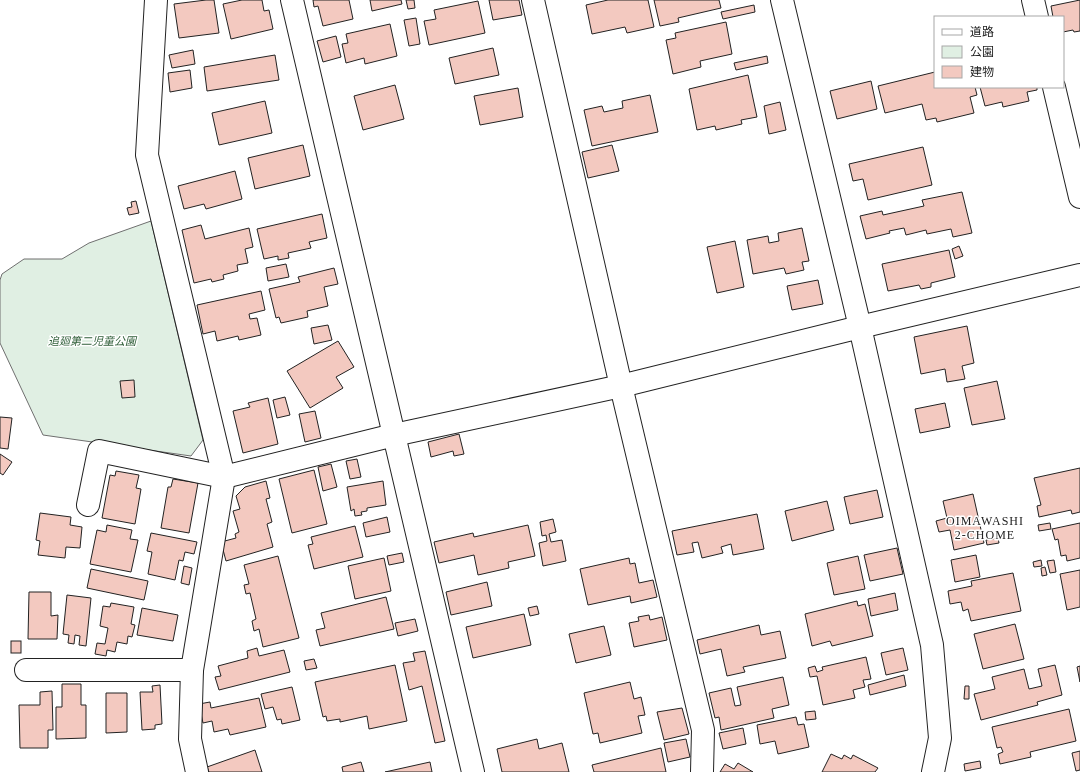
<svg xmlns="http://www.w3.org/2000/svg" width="1080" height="772" font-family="'Times New Roman','Noto Sans JP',serif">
<rect width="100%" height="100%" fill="#fff"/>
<path fill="#e0efe3" stroke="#6f6f6f" d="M151 221 203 440 191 456 43 435 0 343V280L2 274 24 259H62L89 243Z"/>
<g fill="#f3c9c0" stroke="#222">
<path d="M206 0H214L219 33 179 38 174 4Z"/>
<path d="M242 0H262L264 11 269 10 273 29 231 39 223 4Z"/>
<path d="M313 0H349L353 19 323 26 318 6 314 7Z"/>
<path d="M370 0H401L402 4 372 11Z"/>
<path d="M406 0H414L415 8 408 9Z"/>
<path d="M489 0H519L522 15 493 20Z"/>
<path d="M608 0H648L654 27 627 33 625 27 592 34 586 5Z"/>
<path d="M654 0H719L721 8 678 18 679 22 660 26Z"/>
<path d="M1080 0V31L1074 32 1073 30 1063 32V17H1053L1051 6Z"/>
<path d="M478 1 485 33 429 45 424 21 436 19 434 10Z"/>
<path d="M754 5 755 12 723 19 721 12Z"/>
<path d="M416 18 420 44 409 46 404 20Z"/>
<path d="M726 22 732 54 700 61 701 67 673 74 666 40 676 38 675 33Z"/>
<path d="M390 24 397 56 365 64 364 58 346 63 342 44 348 43 346 34Z"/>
<path d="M336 36 341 57 323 62 317 41Z"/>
<path d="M493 48 499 75 455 84 449 58Z"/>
<path d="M193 50 195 64 172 68 169 55Z"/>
<path d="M275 55 279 80 207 91 204 67Z"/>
<path d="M767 56 768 63 736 70 734 63Z"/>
<path d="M190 70 192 88 170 92 168 73Z"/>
<path d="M935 72V87H975L977 95 970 97 974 113 937 122 936 118 926 120 922 104 885 113 878 86Z"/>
<path d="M748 75 757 117 741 120 742 124 716 130 715 126 697 130 689 89Z"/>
<path d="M871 81 877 109 837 119 830 91Z"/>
<path d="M395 85 404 119 363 130 354 96Z"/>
<path d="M980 87H1037V90L1027 92 1029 101 1003 107 1002 102 985 106Z"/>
<path d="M518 88 523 117 480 125 474 96Z"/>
<path d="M650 95 658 132 592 146 584 110 602 106 604 112 623 108 622 101Z"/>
<path d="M265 101 272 133 219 145 212 113Z"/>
<path d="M780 102 786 130 769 134 764 106Z"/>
<path d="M303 145 310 176 255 189 248 158Z"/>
<path d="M612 145 619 171 588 178 582 152Z"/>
<path d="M923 147 932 185 868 200 863 179 853 181 849 164Z"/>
<path d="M235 171 242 199 206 209 204 204 184 209 178 186Z"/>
<path d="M962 192 972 233 953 237 951 229 927 234 926 230 906 235 904 228 889 231 890 233 866 239 860 216 882 211 883 215 924 206 922 200Z"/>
<path d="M136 201 139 213 129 215 127 208 132 207 131 202Z"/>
<path d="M322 214 327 238 309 242 311 248 288 253 289 258 278 260V256L264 259 257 229Z"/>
<path d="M201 225 205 239 249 228 253 247 245 249 248 263 237 265 238 271 223 275 224 279 212 282 211 279 194 283 182 230Z"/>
<path d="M802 228 809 261 802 262 804 270 786 274 784 268 753 274 747 240 768 236 769 243 779 241 778 233Z"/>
<path d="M735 241 744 287 717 293 707 247Z"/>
<path d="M959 246 963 256 955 259 952 249Z"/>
<path d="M949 250 955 277 931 283V287L921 289 919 285 888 291 882 264Z"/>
<path d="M286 264 289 277 268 281 266 268Z"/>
<path d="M334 268 338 284 324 287 328 306 307 311 308 317 281 323 279 317 276 318 269 289 300 282 298 277Z"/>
<path d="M818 280 823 304 792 310 787 286Z"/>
<path d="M261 291 265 310 249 314 250 319 257 318 261 335 239 340 238 336 217 341 215 331 203 334 197 305Z"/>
<path d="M328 325 332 340 314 344 311 328Z"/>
<path d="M967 326 974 363 962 366 965 379 947 382 945 369 921 374 914 337Z"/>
<path d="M338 341 354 367 336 377 343 388 310 408 287 371Z"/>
<path d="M134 380 135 397 122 398 120 381Z"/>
<path d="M997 381 1005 419 972 425 964 388Z"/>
<path d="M285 397 290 415 277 418 273 400Z"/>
<path d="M268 398 278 444 243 453 233 411 250 407 248 403Z"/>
<path d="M945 403 950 427 920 433 915 409Z"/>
<path d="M315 411 321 438 305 442 299 414Z"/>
<path d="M0 417 12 418 8 449 0 448Z"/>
<path d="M459 434 464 454 454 456 453 451 431 457 428 442Z"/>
<path d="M0 454 12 462 3 475 0 473Z"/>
<path d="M357 459 361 477 350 479 346 461Z"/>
<path d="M331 464 337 487 323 491 318 467Z"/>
<path d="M1080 468V512L1072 514 1071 510 1039 517 1037 506 1041 505 1034 478Z"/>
<path d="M314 470 327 524 292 533 279 479Z"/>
<path d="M116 471 139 475 136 488 141 489 135 524 102 518 110 475 115 476Z"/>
<path d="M173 479 198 483 189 533 161 528 168 487H171Z"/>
<path d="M266 481 270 498 266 499 272 522 267 524 273 547 226 561 221 542 236 538 235 534 239 532 233 511 240 509 236 496 245 487Z"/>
<path d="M383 481 386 505 367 508V511L361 512 362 515 355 516 354 509 351 511 347 487Z"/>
<path d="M877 490 883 517 850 524 844 497Z"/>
<path d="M973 494 984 543 954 550 950 530 939 532 936 521 947 518 943 501Z"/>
<path d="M827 501 834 530 792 541 785 511Z"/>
<path d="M40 513 71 517 70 525 82 527 80 548 66 547 65 558 38 555 40 541 36 540Z"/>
<path d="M757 514 764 549 733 555 731 544 721 547 723 553 702 558 698 542 692 543 694 552 677 555 672 531Z"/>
<path d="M387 517 390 532 366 537 363 523Z"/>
<path d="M553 519 556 532 549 534 551 542 562 540 566 561 543 566 539 543 547 541 546 535 542 536 540 522Z"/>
<path d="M1050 523 1051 529 1039 531 1038 525Z"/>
<path d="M1080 523V558L1067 561 1066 555 1061 556 1058 539 1055 540 1052 529Z"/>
<path d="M107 525 132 530 130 539 138 540 131 572 90 564 97 530 106 532Z"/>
<path d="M528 525 535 556 508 562 509 568 478 575 474 555 439 563 434 542 473 533 474 537Z"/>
<path d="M355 526 363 557 314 569 308 545 313 544 311 537Z"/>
<path d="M151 533 197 542 194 554 185 552 183 561 179 560 175 580 148 574 152 552 147 551Z"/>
<path d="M998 538 999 543 987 545 986 540Z"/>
<path d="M897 548 903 574 870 581 864 555Z"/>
<path d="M402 553 404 562 389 565 387 556Z"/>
<path d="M976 555 980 577 955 582 951 560Z"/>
<path d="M278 556 299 638 263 647 259 629 254 631 252 621 256 619 250 593 246 594 244 585 249 584 244 565Z"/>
<path d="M858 556 865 589 834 595 827 563Z"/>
<path d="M384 558 391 591 355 599 348 566Z"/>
<path d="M629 558 630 564 635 563 639 583 653 580 657 597 631 603 630 596 588 605 580 569Z"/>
<path d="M1041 560 1042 566 1034 567 1033 562Z"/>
<path d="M1054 560 1056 572 1050 573 1047 561Z"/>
<path d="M184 566 192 568 189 585 181 583Z"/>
<path d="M1045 567 1047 575 1042 576 1041 568Z"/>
<path d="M91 569 148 581 144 600 87 588Z"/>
<path d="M1080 570V607L1067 610 1060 574Z"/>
<path d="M1013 573 1021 611 971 621 968 609 963 611 961 602 950 604 948 591 972 586 971 581Z"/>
<path d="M487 582 492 606 451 615 446 592Z"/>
<path d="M29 592H51V616L58 615 57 639H28Z"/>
<path d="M895 593 898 610 871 616 868 599Z"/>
<path d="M67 595 91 598 86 646 79 645 80 636 75 635 74 644 68 643 69 635 63 634Z"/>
<path d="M386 597 394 629 320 646 316 630 325 628 321 613Z"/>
<path d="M857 601 858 606 865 604 873 636 832 646 830 641 812 646 805 614Z"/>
<path d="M111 603 134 607 131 624 135 625 132 637 128 636 127 644 117 642 115 652 107 650 106 656 95 654 97 643 105 644 108 628 100 626 103 606 110 607Z"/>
<path d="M537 606 539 614 530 616 528 608Z"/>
<path d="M142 608 178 615 173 641 137 635Z"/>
<path d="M524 614 531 645 473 658 466 627Z"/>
<path d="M649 615 650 620 662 617 667 640 634 647 629 623 639 621 638 617Z"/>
<path d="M415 619 418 631 398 636 395 623Z"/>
<path d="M1015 624 1024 659 983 669 974 634Z"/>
<path d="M759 625 761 635 780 631 786 658 743 667 745 672 727 676 721 649 700 654 697 640Z"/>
<path d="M604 626 611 655 576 663 569 634Z"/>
<rect x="11" y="641" width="10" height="12"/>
<path d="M257 648 259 656 284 650 290 672 219 690 215 677 221 676 218 666 248 658 247 651Z"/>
<path d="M903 648 908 670 886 675 881 653Z"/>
<path d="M425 651 445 741 435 743 422 686 409 690 403 663 415 661 413 653Z"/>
<path d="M866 657 871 679 863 680 865 687 853 690 855 698 823 705 817 676 810 677 808 668 815 666 817 672 823 670 822 667Z"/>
<path d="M314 659 317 668 306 670 304 661Z"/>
<path d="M395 665 407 721 369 729 367 716 340 722V719L327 721 326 716 323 717 315 682Z"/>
<path d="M1055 665 1062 695 1037 702 1038 705 981 720 974 694 995 689 992 677 1024 669 1029 689 1042 686 1038 669Z"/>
<path d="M1080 666V682L1077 667Z"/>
<path d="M904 675 906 686 870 695 868 685Z"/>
<path d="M783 677 789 705 772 709 774 718 721 730 719 717 715 718 709 693 731 688 735 706 741 705 737 687Z"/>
<path d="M630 682 634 699 641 697 645 715 638 716 642 733 600 743 598 733 593 734 584 693Z"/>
<path d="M62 684H81V705H86V738L56 739V707H62Z"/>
<path d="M160 685 162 724 155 725V729L142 730 140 692H153L152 686Z"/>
<path d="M965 686H969V699H964Z"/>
<path d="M292 687 300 720 282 724 281 719 277 720 273 707 265 709 261 694Z"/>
<path d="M52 691 53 730H48V748H20L19 705H40V692Z"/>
<path d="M106 693H127V732L106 733Z"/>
<path d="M259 698 266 727 230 735 228 729 214 732 212 721 203 723 199 704 210 702 211 708Z"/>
<path d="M682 708 689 734 664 740 657 712Z"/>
<path d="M1069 709 1076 741 1030 752 1031 757 1000 764 998 754 1003 752 1001 747 997 748 992 727Z"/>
<path d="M815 711 816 719 806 720 805 712Z"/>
<path d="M796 717 798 725 804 724 809 747 778 754 775 741 760 744 757 725Z"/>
<path d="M743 728 746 744 723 749 719 733Z"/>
<path d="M537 739 539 749 562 743 569 772H502L497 749Z"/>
<path d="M686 739 690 757 668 762 664 743Z"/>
<path d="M661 748 666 772H594L592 765Z"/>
<path d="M255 750 262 772H209L207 767Z"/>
<path d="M1080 751V770L1076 771 1072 753Z"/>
<path d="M831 754 842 759 844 755 851 759 853 755 878 768 875 772H822Z"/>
<path d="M980 761 981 768 965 771 964 764Z"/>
<path d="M361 762 364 772H343L342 767Z"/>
<path d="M430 762 432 772H385Z"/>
<path d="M738 763 753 772H720L725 764 734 769Z"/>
</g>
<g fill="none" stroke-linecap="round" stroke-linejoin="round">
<defs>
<g id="street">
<path d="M156 0 147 155 224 477 192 670 190 739 197 772"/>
<path d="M292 0 473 772"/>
<path d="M533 0 621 386 703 730 702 772"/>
<path d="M1033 0 1037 17"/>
<path d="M1054 87 1080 197"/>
<path d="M88 505 99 451 224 477 394 435 621 386 860 327 1080 275"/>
<path d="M26 670H192"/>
</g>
<path id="secondary" d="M782 0 860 327 932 645 940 738 933 772"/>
</defs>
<use href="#street" stroke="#222" stroke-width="24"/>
<use href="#secondary" stroke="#222" stroke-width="24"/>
<use href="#street" stroke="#fff" stroke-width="22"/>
<use href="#secondary" stroke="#fff" stroke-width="22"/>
</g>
<g text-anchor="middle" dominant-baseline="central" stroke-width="3" stroke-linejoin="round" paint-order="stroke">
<g font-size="11" font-style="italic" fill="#2f5e38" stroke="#fff">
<text x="92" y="341">追廻第二児童公園</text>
</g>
<g font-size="12" letter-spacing="1" fill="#222" stroke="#fff">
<text x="985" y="521">OIMAWASHI<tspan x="985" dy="14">2-CHOME</tspan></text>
</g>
</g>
<rect x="934" y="16" width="130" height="72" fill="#ffffff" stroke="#a7a7a7"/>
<rect x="942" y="29" width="20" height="6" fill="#ffffff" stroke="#a7a7a7"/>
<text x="970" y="36" font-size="12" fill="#222222">道路</text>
<rect x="942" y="46" width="20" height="12" fill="#e0efe3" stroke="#a7a7a7"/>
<text x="970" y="56" font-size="12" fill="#222222">公園</text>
<rect x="942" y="66" width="20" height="12" fill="#f3c9c0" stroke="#a7a7a7"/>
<text x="970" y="76" font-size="12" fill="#222222">建物</text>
</svg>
